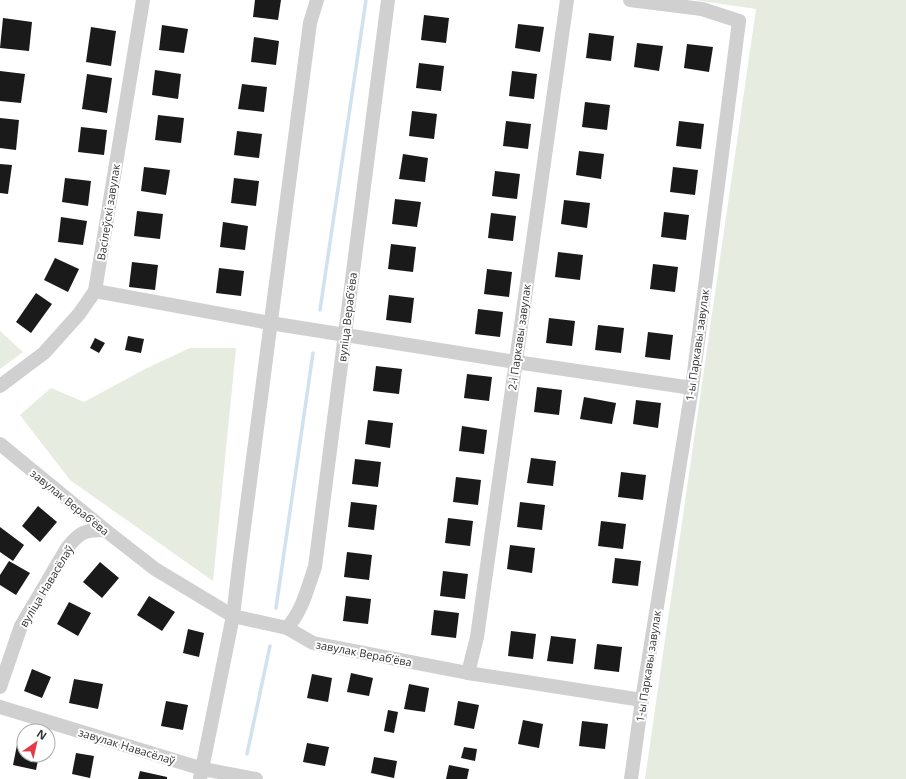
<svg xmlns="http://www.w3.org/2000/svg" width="906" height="779" font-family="'Open Sans',sans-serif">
<rect width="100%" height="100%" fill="#fff"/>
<g fill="#e6ecdf">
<path d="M695 0H906V779H645L756 9Z"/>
<path d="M0 331 23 352 0 369Z"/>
<path d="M190 348H236L213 581 70 480 20 415 51 388 84 402 147 368Z"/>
</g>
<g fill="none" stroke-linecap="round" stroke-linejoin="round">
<g stroke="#cfe2ee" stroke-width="3.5">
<path d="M320 310 366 0"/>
<path d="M276 608 313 353"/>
<path d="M247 754 270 646"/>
</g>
</g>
<g fill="#1a1a1a">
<path d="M255 0H281L278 20 253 17Z"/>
<path d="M424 15 449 18 446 43 421 40Z"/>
<path d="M3 18 32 22 29 51 0 48Z"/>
<path d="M518 24 544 27 540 52 515 48Z"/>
<path d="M162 25 188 29 184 53 159 50Z"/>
<path d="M91 27 116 31 111 66 86 62Z"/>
<path d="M589 33 614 36 611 61 586 58Z"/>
<path d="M254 37 279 41 276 65 251 62Z"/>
<path d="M637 43 663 46 659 71 634 67Z"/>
<path d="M687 44 713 47 709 72 684 68Z"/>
<path d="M419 63 444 66 441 91 416 88Z"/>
<path d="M155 70 181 74 178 99 152 95Z"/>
<path d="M0 71 25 74 21 103 0 101Z"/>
<path d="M512 71 537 74 534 99 509 96Z"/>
<path d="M87 74 112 78 107 113 82 109Z"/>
<path d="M242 84 267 87 264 112 238 109Z"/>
<path d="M585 102 610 105 607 130 582 127Z"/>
<path d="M412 111 437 114 434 139 409 136Z"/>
<path d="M158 115 184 118 181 143 155 140Z"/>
<path d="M0 118 19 120 16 150 0 148Z"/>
<path d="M506 121 531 124 528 149 503 146Z"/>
<path d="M679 121 704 124 701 149 676 146Z"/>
<path d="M81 127 107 130 104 155 78 152Z"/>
<path d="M237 131 262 134 259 158 234 155Z"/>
<path d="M579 151 604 154 601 179 576 175Z"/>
<path d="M403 154 428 158 425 182 399 179Z"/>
<path d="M0 164 12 165 8 194 0 193Z"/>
<path d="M144 167 170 170 166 195 141 191Z"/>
<path d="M673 167 698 170 695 195 670 192Z"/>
<path d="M495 171 520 174 517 199 492 196Z"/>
<path d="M65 178 91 181 88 206 62 202Z"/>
<path d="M234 178 259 181 256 206 231 203Z"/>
<path d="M395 199 421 202 417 227 392 224Z"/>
<path d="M564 200 590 203 587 228 561 224Z"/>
<path d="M137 211 163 214 160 239 134 236Z"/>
<path d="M664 212 689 215 686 240 661 237Z"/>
<path d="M491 213 516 216 513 241 488 238Z"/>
<path d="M61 217 87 221 83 245 58 242Z"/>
<path d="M223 222 248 226 245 250 220 247Z"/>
<path d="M391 244 416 247 413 272 388 269Z"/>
<path d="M558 252 583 255 580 280 555 277Z"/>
<path d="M55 258 79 269 68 292 44 280Z"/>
<path d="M132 262 158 265 155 290 129 287Z"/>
<path d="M653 264 678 267 675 292 650 289Z"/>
<path d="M219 268 244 271 241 296 216 293Z"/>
<path d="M487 269 512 272 509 297 484 294Z"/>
<path d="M36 293 52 304 31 333 16 322Z"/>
<path d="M389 295 414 298 411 323 386 320Z"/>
<path d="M478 309 503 312 500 337 475 334Z"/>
<path d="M549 318 575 321 572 346 546 343Z"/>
<path d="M598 325 624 328 621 353 595 350Z"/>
<path d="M648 332 673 335 670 360 645 357Z"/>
<path d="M128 336 144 339 141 353 125 350Z"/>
<path d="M95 338 105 343 99 353 90 348Z"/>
<path d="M376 366 402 369 399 394 373 391Z"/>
<path d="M467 374 492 377 489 401 464 398Z"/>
<path d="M537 387 562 390 559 415 534 412Z"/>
<path d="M584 397 616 403 612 424 580 419Z"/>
<path d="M636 400 661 403 658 428 633 424Z"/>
<path d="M368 420 393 423 390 448 365 444Z"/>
<path d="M462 426 487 430 484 454 459 451Z"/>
<path d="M531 458 556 461 553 486 527 483Z"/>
<path d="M355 459 381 462 378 487 352 484Z"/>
<path d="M621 472 646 475 643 500 618 497Z"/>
<path d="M456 477 481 480 478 505 453 502Z"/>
<path d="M351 502 377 505 374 530 348 527Z"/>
<path d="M520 502 545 505 542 530 517 527Z"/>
<path d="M38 506 57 522 40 542 22 526Z"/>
<path d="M448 518 473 521 470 546 445 543Z"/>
<path d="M601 521 626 524 623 549 598 546Z"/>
<path d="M0 527 24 545 13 561 0 552Z"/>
<path d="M510 545 535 548 532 573 507 569Z"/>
<path d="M347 552 372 555 369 580 344 577Z"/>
<path d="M615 558 641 561 638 586 612 583Z"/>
<path d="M9 561 30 573 16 595 0 585V575Z"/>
<path d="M100 562 119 578 102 598 83 582Z"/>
<path d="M443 571 468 574 465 599 440 596Z"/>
<path d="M149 596 175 612 162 631 137 615Z"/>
<path d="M346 596 371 599 368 624 343 621Z"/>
<path d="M69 602 91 613 78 636 57 624Z"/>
<path d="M434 610 459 613 456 638 431 635Z"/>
<path d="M188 629 204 633 199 657 183 653Z"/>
<path d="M511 631 536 634 533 659 508 656Z"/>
<path d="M551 636 576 639 573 664 547 661Z"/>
<path d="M597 644 622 647 619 672 594 669Z"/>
<path d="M32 669 51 677 42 698 24 691Z"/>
<path d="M351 673 373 678 369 696 347 692Z"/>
<path d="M312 674 332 678 328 702 307 698Z"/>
<path d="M74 679 103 684 98 709 69 703Z"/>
<path d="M409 684 429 688 425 712 404 709Z"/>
<path d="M166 701 188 705 183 730 161 726Z"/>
<path d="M458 701 479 705 474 729 454 725Z"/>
<path d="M388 710 398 712 394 733 384 731Z"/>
<path d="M523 720 543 724 539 748 518 744Z"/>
<path d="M582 721 608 724 605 749 579 746Z"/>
<path d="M18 740 24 741V755H39L36 770 13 765Z"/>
<path d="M307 743 329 747 325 766 303 762Z"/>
<path d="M464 747 477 749 475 761 461 758Z"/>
<path d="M76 753 94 756 90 778 72 774Z"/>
<path d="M374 757 397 761 394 778 371 773Z"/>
<path d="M449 765 469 769 467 779H446Z"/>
<path d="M140 771 167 777V779H138Z"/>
</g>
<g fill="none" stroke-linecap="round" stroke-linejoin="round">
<g stroke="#d0d0d0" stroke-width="14">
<path d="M630 0 702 9 739 21 692 388 642 700 631 779"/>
<path d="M95 291 270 323 516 362 692 388"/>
<path d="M0 386 44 353 79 314 95 291 143 0"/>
<path d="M0 444 105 530 155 569 233 616 287 628 313 643 468 673 642 700"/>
<path d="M287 628C303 610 307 589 315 567L388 0"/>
<path d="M468 673 477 637 567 0"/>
<path d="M0 687 21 626 67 548C80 532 84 530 105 530"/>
<path d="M0 707 203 769 256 779"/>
<path d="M200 779 233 616 240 558 310 23 317 0"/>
</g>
</g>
<g text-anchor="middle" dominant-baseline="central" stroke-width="4" stroke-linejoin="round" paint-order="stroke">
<g font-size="11" fill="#333" stroke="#fff">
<text transform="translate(108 212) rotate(-81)">Васілеўскі завулак</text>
<text transform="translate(347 317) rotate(-83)">вуліца Верабʼёва</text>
<text transform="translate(519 337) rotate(-82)">2-і Паркавы завулак</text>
<text transform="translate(697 345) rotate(-82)">1-ы Паркавы завулак</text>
<text transform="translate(70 502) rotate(39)">завулак Верабʼёва</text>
<text transform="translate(46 586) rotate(-59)">вуліца Навасёлаў</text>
<text transform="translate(364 653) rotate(11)">завулак Верабʼёва</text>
<text transform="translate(648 666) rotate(-81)">1-ы Паркавы завулак</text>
<text transform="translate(127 746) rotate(17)">завулак Навасёлаў</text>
</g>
</g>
<g transform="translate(36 743) rotate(34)"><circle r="19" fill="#ffffff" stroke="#adadad"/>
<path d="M0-3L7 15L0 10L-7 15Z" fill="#e63946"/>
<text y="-6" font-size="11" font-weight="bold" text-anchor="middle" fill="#333333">N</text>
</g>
</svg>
